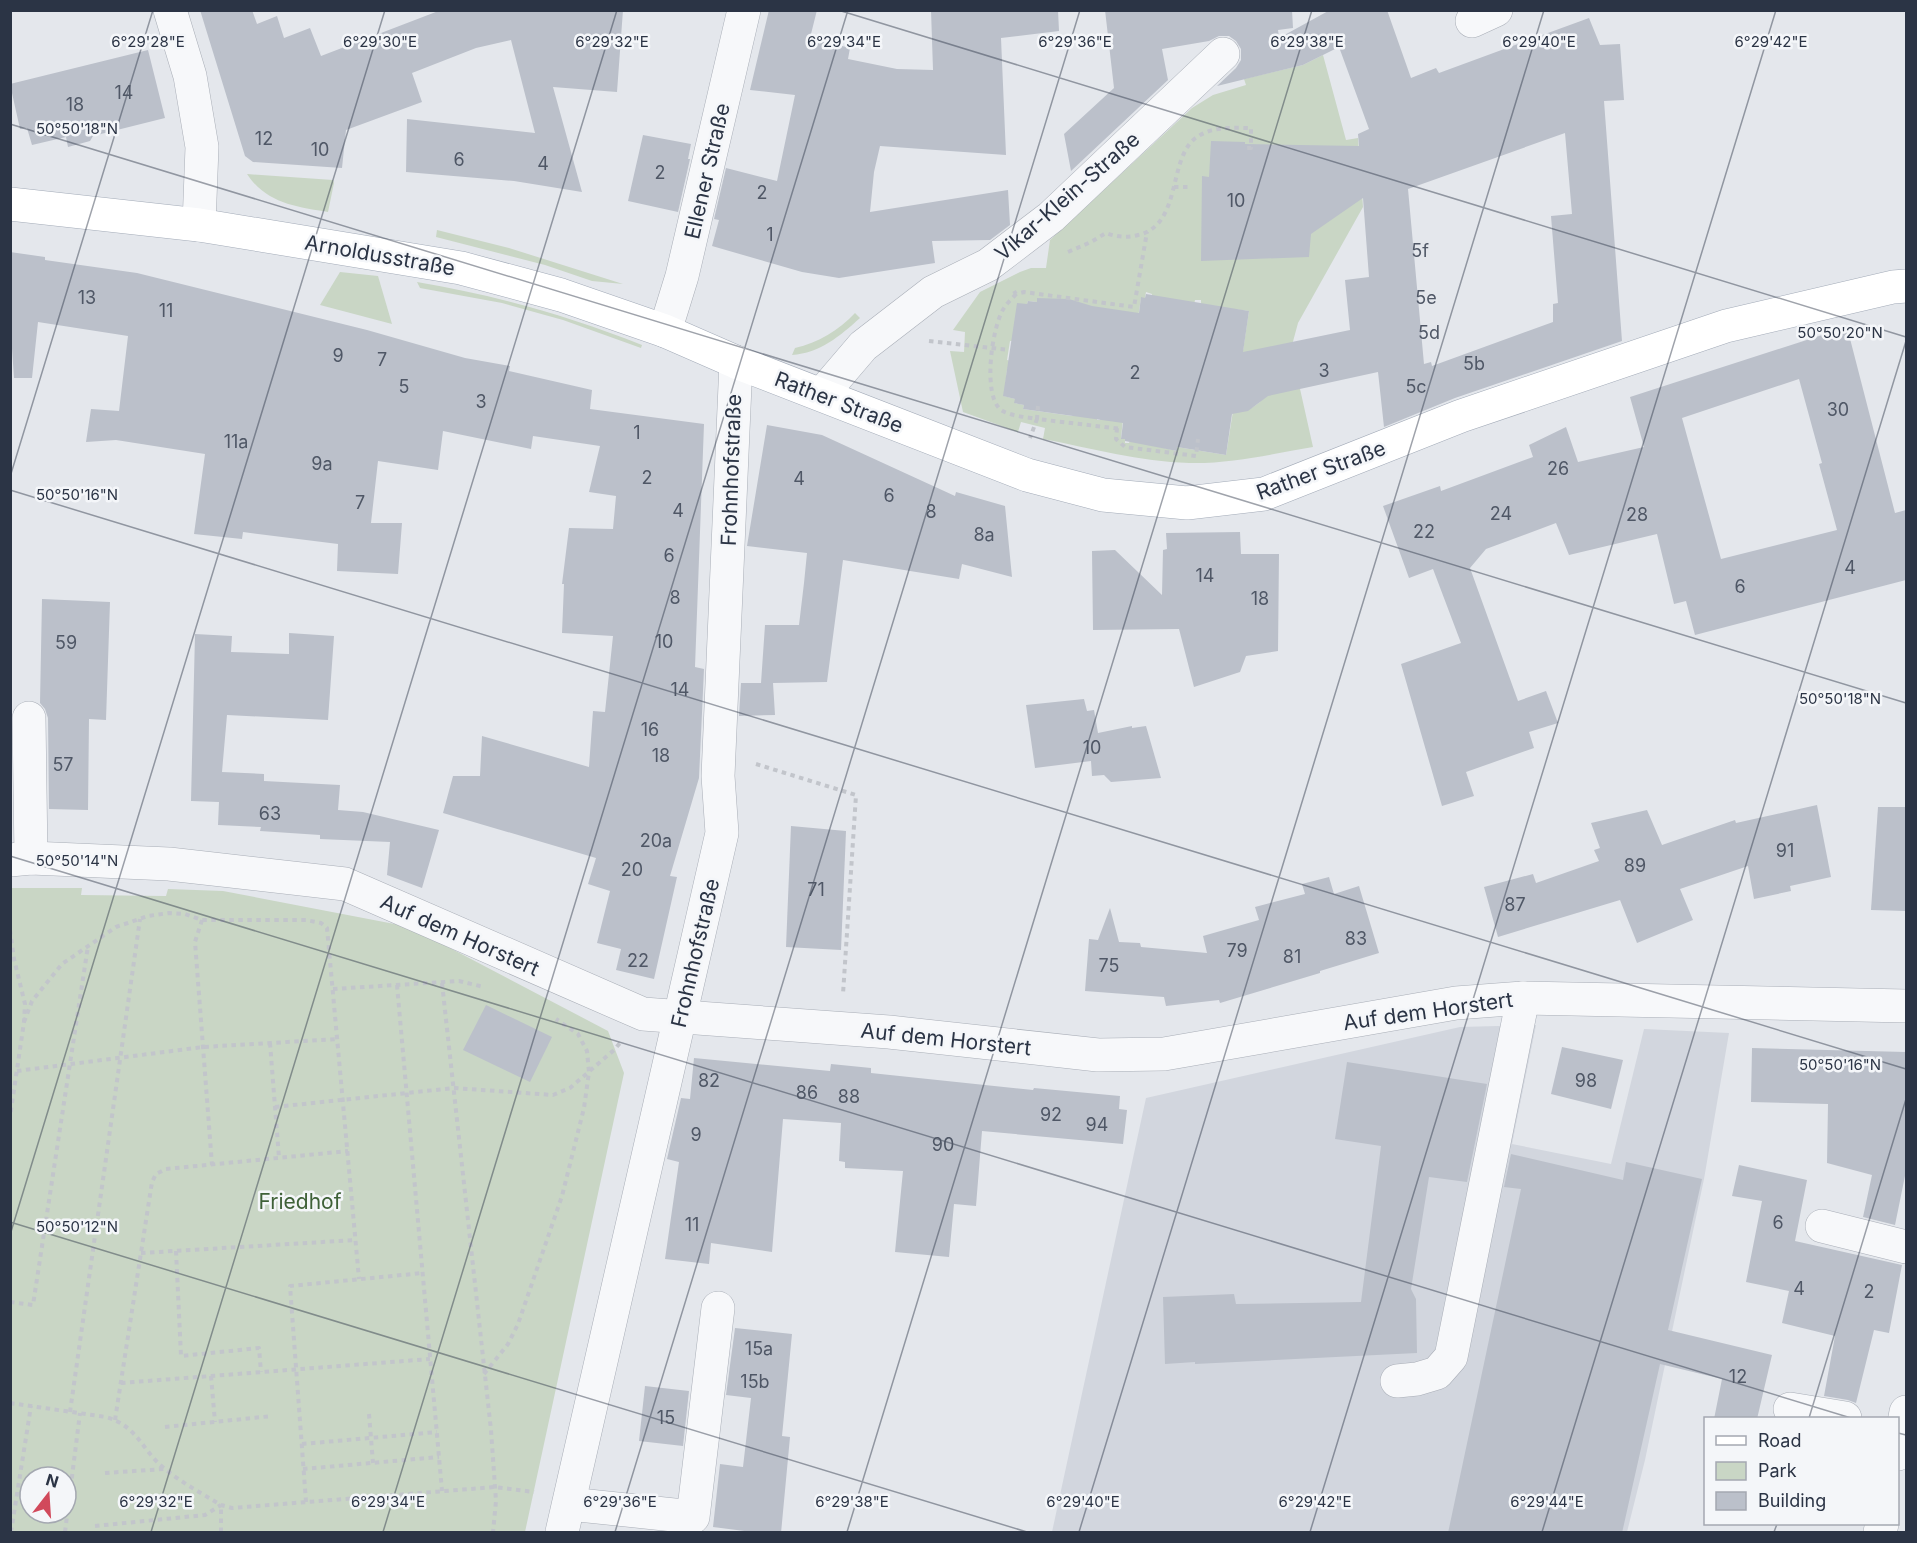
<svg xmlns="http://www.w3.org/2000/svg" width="1917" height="1543" font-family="Inter,sans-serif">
<rect width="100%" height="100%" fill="#e4e7ec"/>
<path fill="#d2d6de" d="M1536 1025 1512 1144 1611 1164 1644 1029 1729 1033 1704 1179 1645 1460 1627 1532H1052L1146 1098 1460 1027Z"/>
<g fill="#c9d6c5" fill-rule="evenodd">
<path d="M1323 55 1346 140 1358 138 1363 207 1298 323 1288 360 1294 362 1313 447C1272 454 1231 464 1189 463 1140 462 1091 448 1043 439L1045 428 1021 422 1018 432 963 412 950 351 964 352 965 332 953 330 980 292 1020 272 1031 268H1046L1050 240 1192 108 1213 95 1246 85 1244 79 1303 65ZM1146 292 1152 294V298L1194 305 1195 300H1201V305L1249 311 1242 357 1266 394C1258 407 1248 411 1233 411L1226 455 1177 447V451L1130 440 1129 443H1125V439L1121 438 1123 419 1101 416 1100 420H1097V415L1072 416 1023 409 1024 405 1015 403V399L1004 396 1007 370 1011 361 1007 360 1010 341H1015L1028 301 1037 302V298L1138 318 1141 298H1145Z"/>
<path d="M247 174 333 180 334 183 328 212C296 207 266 203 247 174Z"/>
<path d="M437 230 509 248 623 284 592 281 545 265 436 237Z"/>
<path d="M340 272 378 276 392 324 320 305Z"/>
<path d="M417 282C495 295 569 316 642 345L641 348 563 320 502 303 420 288Z"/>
<path d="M855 313 860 318C840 336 820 353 792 355L795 348C818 343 839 330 855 313Z"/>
<path d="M11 888H82L81 895 166 896 168 889 223 891 410 927 608 1031 624 1073 525 1532H11ZM30 1477H66V1513H30Z"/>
</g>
<g fill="#bbc0ca" fill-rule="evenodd">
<path d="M200 10H252L257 24 277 16 284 38 310 28 321 56 441 10H623L617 92 553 87 582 192 514 181 406 172 407 119 535 133 511 40 476 48 412 73 422 102 346 130 342 168 253 162 245 156Z"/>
<path d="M769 10H817L810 38 850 48 848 59 897 69 933 70 931 10H1058L1059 31 1001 38 1006 155 880 146 874 172 870 212 1008 190 1010 225 990 240 932 241 935 263 839 278 802 272 712 246 719 220 714 219 726 168 777 181 795 95 750 90Z"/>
<path d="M1105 10H1292L1293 28 1278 30 1279 38 1330 10H1387L1411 78 1436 68 1439 73 1589 18 1600 45 1620 44 1624 100 1604 101 1622 341 1455 398 1384 427 1378 372 1268 396 1248 411 1232 414 1226 455 1177 447V451L1125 441V439H1121L1123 423 1023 409 1024 405 1014 403 1015 399 1003 396 1017 303 1027 304 1028 301 1037 302V298L1069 299 1092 306 1139 313 1141 297 1145 298 1146 294 1249 311 1243 352 1350 330 1345 280 1369 277 1363 198 1311 234 1309 257 1201 261 1202 176 1209 177 1211 141 1245 142V144L1359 146 1358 134 1369 129 1339 47 1303 65 1217 86 1236 68 1241 60V49L1236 41 1229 36H1219L1209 41 1162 49 1168 80 1071 171 1064 134 1114 88ZM1565 133 1572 214 1551 216 1558 303 1553 304V322L1432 366 1431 362 1424 364 1408 189Z"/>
<path d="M148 50 165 118 93 136 90 141 68 147 66 137 32 145 27 128 20 129 10 84Z"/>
<path d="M643 135 691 144 688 159H690L678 212 628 201Z"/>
<path d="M10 252 45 257V260L137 273 367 330 465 358 510 366 509 371 592 390 590 409 704 424 695 667 704 669 699 778 670 876 677 877 654 979 616 970 621 949 597 943 610 891 588 884 596 858 443 813 453 776H480L482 736 589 767 593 711 605 712 613 636 562 633 564 584H562L569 528 613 529 616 496 589 492 600 446 533 436 531 449 443 431 438 470 378 461 371 523H402L398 574 337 571 338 544 243 532 242 539 194 534 205 454 116 440 86 442 91 409 119 411 128 336 38 322 32 378H14L10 319Z"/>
<path d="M1847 327 1895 513 1906 510V580L1695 635 1686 601 1674 604 1657 534 1569 555 1556 523 1486 549 1470 568 1518 701 1546 691 1558 723 1529 732 1534 748 1466 772 1474 796 1442 806 1401 664 1461 643 1433 569 1409 578 1383 506 1440 486 1441 491 1533 457 1529 445 1566 427 1578 462 1644 447 1630 397ZM1799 379 1822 463 1819 464 1837 530 1721 559 1682 418Z"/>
<path d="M767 425 822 435 955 496 956 492 1005 506 1012 577 962 564 959 579 843 560 827 682 773 683 775 715 739 716 741 683H761L765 625H799L804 583 807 553 747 546Z"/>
<path d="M1240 532 1241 554H1279L1278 651 1246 656 1240 672 1194 687 1179 629 1093 630 1092 551 1115 550 1162 595 1163 550 1167 549 1166 533Z"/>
<path d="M42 599 110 602 106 720 89 719 88 810 49 809 48 718 45 709 40 703Z"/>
<path d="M289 633 334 636 328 720 227 715 222 772 264 774V781L340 785 338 810 363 812 439 830 422 888 387 875 390 842 320 839V835L260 831 261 827 218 825 219 802 191 801 195 634 232 636 231 652 289 654Z"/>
<path d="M1084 699 1087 711 1094 710 1098 733 1132 726V728L1146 726 1161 778 1111 782 1104 775 1092 776 1091 761 1035 768 1026 705Z"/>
<path d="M1817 805 1831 877 1790 886 1791 891 1754 899 1748 866 1680 889 1693 920 1637 943 1620 900 1498 937 1484 887 1533 874 1536 883 1599 861 1594 850 1600 848 1591 823 1647 810 1662 845 1735 820 1736 823Z"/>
<path d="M1878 807H1906V911L1871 910Z"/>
<path d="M791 826 846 831 841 950 786 947Z"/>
<path d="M1329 877 1334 894 1359 886 1379 953 1320 971V973L1220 1003 1219 1000 1166 1006 1164 997 1085 991 1089 939 1098 940 1110 908 1119 942 1140 943 1141 947 1207 953 1203 936 1259 920 1255 907 1305 894 1302 884Z"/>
<path d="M486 1005 552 1037 530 1082 463 1050Z"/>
<path d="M1562 1047 1623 1060 1611 1109 1551 1094Z"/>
<path d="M1752 1048 1906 1052V1171L1895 1225 1863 1217 1872 1175 1827 1163 1828 1104 1751 1102Z"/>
<path d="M694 1058 830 1071 831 1064 871 1068V1073L1033 1090 1034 1088 1120 1096 1119 1109 1127 1110 1123 1144 982 1131 976 1206 954 1204 949 1257 895 1252 903 1171 845 1168V1162L839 1161 841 1123 783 1119 772 1252 711 1243 709 1264 665 1259 679 1162 667 1159 681 1098 690 1099Z"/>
<path d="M1347 1062 1487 1084 1467 1182 1429 1177 1411 1289 1416 1299 1417 1353 1195 1364V1362L1165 1364 1163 1297 1234 1294 1236 1304 1361 1302 1381 1146 1335 1139Z"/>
<path d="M1511 1154 1623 1180 1626 1162 1702 1179 1668 1330 1772 1355 1757 1419H1714L1722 1379 1660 1364 1622 1533H1448L1521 1189 1504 1187Z"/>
<path d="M1739 1165 1807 1180 1795 1241 1902 1265 1889 1333 1874 1330 1856 1403 1848 1400 1824 1396 1835 1336 1782 1323 1789 1291 1746 1282 1762 1201 1732 1196Z"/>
<path d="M735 1328 792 1334 782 1436 790 1437 781 1533H760L713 1527 720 1464 743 1467 751 1398 726 1395Z"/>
<path d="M645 1386 689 1391 683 1446 639 1441Z"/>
</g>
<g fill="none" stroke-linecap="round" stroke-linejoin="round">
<defs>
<g id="minor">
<path d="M170 10 190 76 202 147 199 225"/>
<path d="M1472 21 1496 10"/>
<path d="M665 331 682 276 744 10"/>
<path d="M822 394 863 346 933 292 988 265 1051 217 1223 54"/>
<path d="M29 718 31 858"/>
<path d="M10 860 31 858 169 864 345 884 643 1014 889 1032 1098 1055 1164 1054 1456 1003 1523 998 1906 1006"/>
<path d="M1822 1226 1906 1247"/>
<path d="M1397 1381 1417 1379 1437 1373 1451 1357 1523 998"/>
<path d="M1790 1409 1845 1418"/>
<path d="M1898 1454 1906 1412"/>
<path d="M569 1504 693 1517 718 1308"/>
<path d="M562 1532 722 833 718 776 736 362"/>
<path d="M1880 1532 1882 1524"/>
</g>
<path id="major" d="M10 204 199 225 461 268 561 295 665 331 736 362 1027 475 1103 495 1187 503 1264 494 1461 416 1726 326 1893 287 1906 286"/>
</defs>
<use href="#minor" stroke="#a9aeb7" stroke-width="34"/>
<use href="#major" stroke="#a3abb8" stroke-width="34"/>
<g stroke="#c2c5cb" stroke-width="4" stroke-dasharray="4.5 4.5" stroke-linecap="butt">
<path d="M1174 187H1189"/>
<path d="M1068 252 1091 242 1106 233C1117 237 1127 238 1138 235 1183 225 1167 157 1197 137 1213 126 1233 128 1251 128V148H1245"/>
<path d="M1014 291 1016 294 1024 292 1134 307 1147 232"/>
<path d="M1016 294C1012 299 1007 303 1004 308 992 326 982 395 1001 410 1010 416 1026 417 1037 419L1030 438"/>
<path d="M929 341 1009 350"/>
<path d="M1038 406 1037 419 1122 429"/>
<path d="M1117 428 1116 439 1125 447 1196 456 1198 439"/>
<path d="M756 764 856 795 843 994"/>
<path d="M202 920 195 942 212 1165"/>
<path d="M10 930 14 959 25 1004 24 1022 10 1117"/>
<path d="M442 983 491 1430 496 1501 493 1532"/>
<path d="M397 985 442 1491"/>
<path d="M333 989 459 981 484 987"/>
<path d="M24 1022 32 1001 62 964 116 927 148 916 169 913 185 914 202 920H306L321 923 327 928 359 1279"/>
<path d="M270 1043 279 1158"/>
<path d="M17 1071 203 1047 338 1039"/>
<path d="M275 1107 454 1088 553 1095 570 1088 614 1050 620 1043"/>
<path d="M176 1251 181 1356 259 1348 261 1372"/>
<path d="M141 1253 356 1240"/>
<path d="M10 1302 33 1305 88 946"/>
<path d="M484 1374 508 1344 518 1324 562 1196 584 1108 589 1072 587 1051 578 1034 556 1019"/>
<path d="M211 1376 215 1422"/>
<path d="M121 1383 430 1359"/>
<path d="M10 1403 106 1417C139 1427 141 1450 165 1469 182 1483 203 1494 221 1505L232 1508 495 1487 534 1492"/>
<path d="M70 1412 140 919"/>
<path d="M369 1414 373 1463"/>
<path d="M115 1420 152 1182 156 1174 166 1169 348 1151"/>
<path d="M165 1427 272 1416"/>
<path d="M302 1444 437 1432"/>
<path d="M303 1469 439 1457"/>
<path d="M105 1473 164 1469"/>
<path d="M306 1502 290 1286 423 1273"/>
<path d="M95 1526 205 1515 221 1505"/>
<path d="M11 1532 31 1406"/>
<path d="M65 1532 80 1413"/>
<path d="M221 1532V1506"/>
</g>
<use href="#minor" stroke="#f7f8fa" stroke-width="33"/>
<use href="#major" stroke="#fff" stroke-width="33"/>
</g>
<path fill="none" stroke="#2b3445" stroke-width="1.5" stroke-opacity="0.45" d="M838 10 1906 337M10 124 1906 703M10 477 153 10M10 490 1906 1069M10 856 1851 1418M10 1222 1027 1532M10 1235 385 10M1809 1418 1906 1099M1898 1433 1906 1435M151 1532 617 10M383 1532 848 10M615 1532 1080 10M847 1532 1312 10M1079 1532 1544 10M1310 1532 1776 10M1542 1532 1906 341M1774 1532 1777 1524"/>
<g text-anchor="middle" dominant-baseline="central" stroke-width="5" stroke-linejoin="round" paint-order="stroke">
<g font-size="18" fill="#4f5766">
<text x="124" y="92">14</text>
<text x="75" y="104">18</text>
<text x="264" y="138">12</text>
<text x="320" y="149">10</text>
<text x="459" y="159">6</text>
<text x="543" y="163">4</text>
<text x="660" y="172">2</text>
<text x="762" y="192">2</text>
<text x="1236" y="200">10</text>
<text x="770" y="234">1</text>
<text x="1420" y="250">5f</text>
<text x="87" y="297">13</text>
<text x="1426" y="297">5e</text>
<text x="166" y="310">11</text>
<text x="1429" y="332">5d</text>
<text x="338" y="355">9</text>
<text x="382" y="359">7</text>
<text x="1474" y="363">5b</text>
<text x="1324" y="370">3</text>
<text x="1135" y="372">2</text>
<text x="404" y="386">5</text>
<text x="1416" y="386">5c</text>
<text x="481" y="401">3</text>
<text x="1838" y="409">30</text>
<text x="637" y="432">1</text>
<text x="236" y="441">11a</text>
<text x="322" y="463">9a</text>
<text x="1558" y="468">26</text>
<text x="647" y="477">2</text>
<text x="799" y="478">4</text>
<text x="889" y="495">6</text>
<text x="360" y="502">7</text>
<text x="678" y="510">4</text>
<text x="931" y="511">8</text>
<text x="1501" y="513">24</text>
<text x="1637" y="514">28</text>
<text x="1424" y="531">22</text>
<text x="984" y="534">8a</text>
<text x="669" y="555">6</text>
<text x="1850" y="567">4</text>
<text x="1205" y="575">14</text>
<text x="1740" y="586">6</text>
<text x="675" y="597">8</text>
<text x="1260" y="598">18</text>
<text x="664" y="641">10</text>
<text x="66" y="642">59</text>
<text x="680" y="689">14</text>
<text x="650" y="729">16</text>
<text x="1092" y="747">10</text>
<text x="661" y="755">18</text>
<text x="63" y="764">57</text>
<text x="270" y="813">63</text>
<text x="656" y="840">20a</text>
<text x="1785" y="850">91</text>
<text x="1635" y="865">89</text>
<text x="632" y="869">20</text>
<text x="816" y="889">71</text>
<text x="1515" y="904">87</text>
<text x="1356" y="938">83</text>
<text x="1237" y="950">79</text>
<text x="1292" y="956">81</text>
<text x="638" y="960">22</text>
<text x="1109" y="965">75</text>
<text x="709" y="1080">82</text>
<text x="1586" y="1080">98</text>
<text x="807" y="1092">86</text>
<text x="849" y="1096">88</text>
<text x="1051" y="1114">92</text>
<text x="1097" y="1124">94</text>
<text x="696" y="1134">9</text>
<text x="943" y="1144">90</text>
<text x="1778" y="1222">6</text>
<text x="692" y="1224">11</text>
<text x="1799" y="1288">4</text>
<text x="1869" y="1291">2</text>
<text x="759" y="1348">15a</text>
<text x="1738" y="1376">12</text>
<text x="755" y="1381">15b</text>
<text x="666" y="1417">15</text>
</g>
<g font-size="21" fill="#2b3445" stroke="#f4f6f9">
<text transform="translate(707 171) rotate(-77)">Ellener Straße</text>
<text transform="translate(1067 196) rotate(-41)">Vikar-Klein-Straße</text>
<text transform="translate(380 255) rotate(10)">Arnoldusstraße</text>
<text transform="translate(839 402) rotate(21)">Rather Straße</text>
<text transform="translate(731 470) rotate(-88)">Frohnhofstraße</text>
<text transform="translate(1321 470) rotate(-20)">Rather Straße</text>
<text transform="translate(460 935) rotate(24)">Auf dem Horstert</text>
<text transform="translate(695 953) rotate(-77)">Frohnhofstraße</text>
<text transform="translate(1428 1011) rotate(-8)">Auf dem Horstert</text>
<text transform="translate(946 1039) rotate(6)">Auf dem Horstert</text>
</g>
<g font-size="21" fill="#3f6138" stroke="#f4f6f9">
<text x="300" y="1201">Friedhof</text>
</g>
</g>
<g font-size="15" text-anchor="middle" fill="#2b3445" stroke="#f4f6f9" stroke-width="5" stroke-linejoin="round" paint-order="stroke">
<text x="148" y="47">6°29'28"E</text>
<text x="380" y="47">6°29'30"E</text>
<text x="612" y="47">6°29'32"E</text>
<text x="844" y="47">6°29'34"E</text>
<text x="1075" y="47">6°29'36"E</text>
<text x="1307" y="47">6°29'38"E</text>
<text x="1539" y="47">6°29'40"E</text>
<text x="1771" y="47">6°29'42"E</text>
<text x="77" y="134">50°50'18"N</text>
<text x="1840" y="338">50°50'20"N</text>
<text x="77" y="500">50°50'16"N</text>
<text x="1840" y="704">50°50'18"N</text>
<text x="77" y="866">50°50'14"N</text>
<text x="1840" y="1070">50°50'16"N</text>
<text x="77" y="1232">50°50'12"N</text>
<text x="156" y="1507">6°29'32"E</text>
<text x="388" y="1507">6°29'34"E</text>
<text x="620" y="1507">6°29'36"E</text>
<text x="852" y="1507">6°29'38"E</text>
<text x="1083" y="1507">6°29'40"E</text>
<text x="1315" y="1507">6°29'42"E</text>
<text x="1547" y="1507">6°29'44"E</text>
</g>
<rect width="1917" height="1543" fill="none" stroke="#2b3445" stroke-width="24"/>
<rect x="1704" y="1417" width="195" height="108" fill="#f4f6f9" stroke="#a4a8b1" stroke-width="1.5"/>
<rect x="1716" y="1436" width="30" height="9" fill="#ffffff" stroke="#a4a8b1" stroke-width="1.5"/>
<text x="1758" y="1447" font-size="18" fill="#2b3445">Road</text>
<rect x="1716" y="1462" width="30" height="18" fill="#c9d6c5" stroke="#a4a8b1" stroke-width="1.5"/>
<text x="1758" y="1477" font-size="18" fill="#2b3445">Park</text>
<rect x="1716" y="1492" width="30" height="18" fill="#bbc0ca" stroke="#a4a8b1" stroke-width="1.5"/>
<text x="1758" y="1507" font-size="18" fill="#2b3445">Building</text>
<g transform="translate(48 1495) rotate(17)"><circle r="28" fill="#f4f6f9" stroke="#a4a8b1" stroke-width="1.5"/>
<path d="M0-4.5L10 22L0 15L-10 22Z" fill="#d1495b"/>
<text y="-9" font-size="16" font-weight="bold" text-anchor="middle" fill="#2b3445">N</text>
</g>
</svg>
